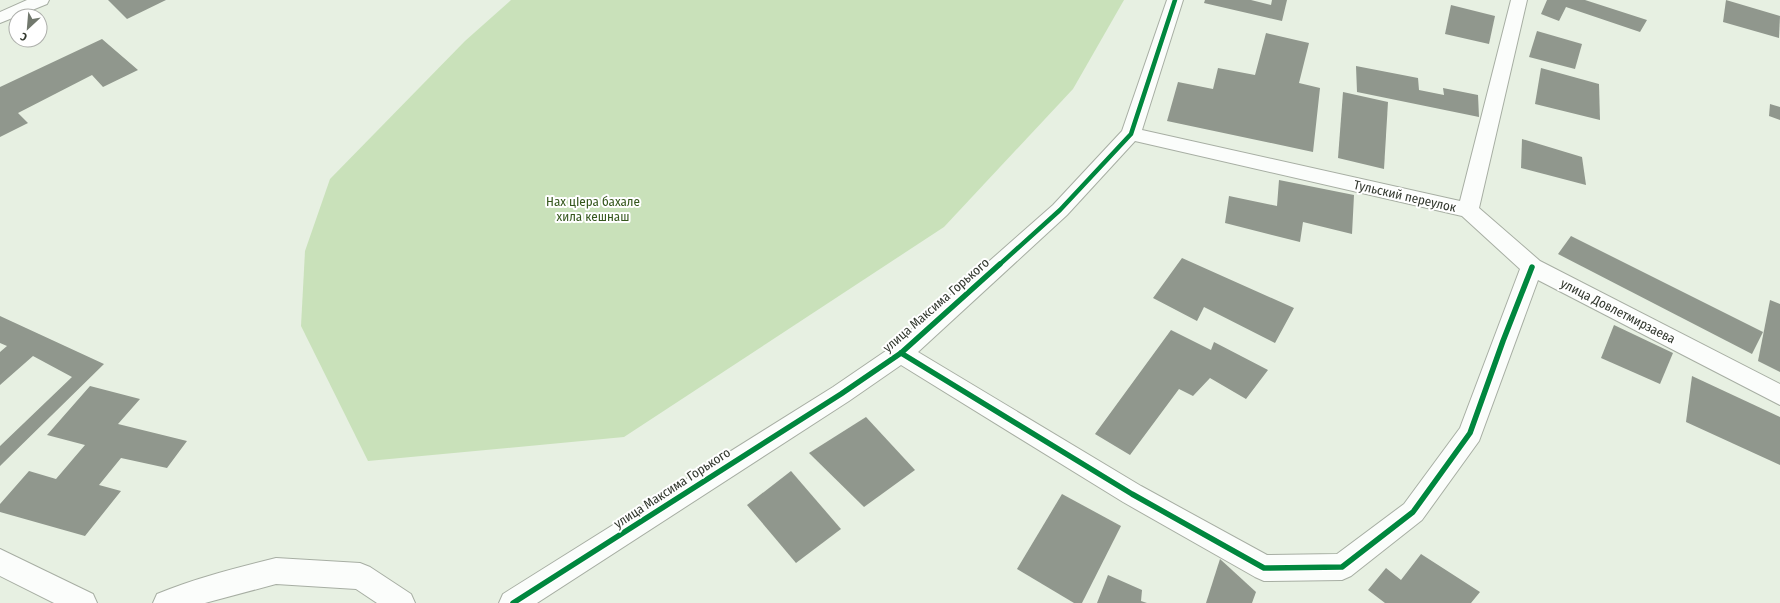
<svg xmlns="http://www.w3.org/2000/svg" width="1780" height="603" font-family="'Fira Sans Condensed',sans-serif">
<rect width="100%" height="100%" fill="#e7f0e2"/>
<path fill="#c9e1ba" d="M511 0H1124L1073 89 944 227 624 437 368 461 301 326 305 251 330 179 465 41Z"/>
<g fill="#90978d">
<path d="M108 0H166L127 19Z"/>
<path d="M1205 0H1251L1271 5 1272 0H1287L1282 21 1204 3Z"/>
<path d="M1547 0H1585L1647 20 1640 32 1566 7 1559 21 1541 14Z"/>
<path d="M1726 0 1780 16 1779 38 1723 22Z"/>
<path d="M1451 5 1495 16 1489 44 1445 34Z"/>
<path d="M1537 31 1582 44 1575 69 1529 57Z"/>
<path d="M1266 33 1309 43 1299 83 1320 88 1313 152 1167 121 1178 82 1213 89 1218 68 1255 75Z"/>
<path d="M102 39 138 70 103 87 92 75 18 113 28 123 0 137V87Z"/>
<path d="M1356 66 1418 78 1419 90 1444 95 1443 88 1478 95 1479 117 1357 92Z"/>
<path d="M1541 68 1599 84 1600 120 1535 104Z"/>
<path d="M1343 92 1388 102 1384 169 1338 158Z"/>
<path d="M1770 104 1780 107V120L1769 116Z"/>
<path d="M1522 139 1582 157 1586 185 1521 168Z"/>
<path d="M1279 180 1354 195 1352 234 1303 222 1300 242 1225 223 1229 196 1277 206Z"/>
<path d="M1571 236 1763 332 1752 354 1558 254Z"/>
<path d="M1182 258 1294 308 1275 343 1204 307 1197 321 1153 298Z"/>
<path d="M1770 300 1780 304V372L1758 361Z"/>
<path d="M0 316 104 364 0 466V446L72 377 33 356 0 385V352L7 346 0 343Z"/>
<path d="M1614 325 1673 353 1660 384 1601 358Z"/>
<path d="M1171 330 1211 350 1214 342 1268 370 1246 399 1210 378 1193 396 1179 389 1130 455 1095 434Z"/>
<path d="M1692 376 1780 417V465L1686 422Z"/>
<path d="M90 386 140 399 118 424 187 441 167 468 121 458 99 485 121 491 85 536 0 512V504L29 471 56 479 85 445 47 435Z"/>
<path d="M866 417 915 470 864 507 809 453Z"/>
<path d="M791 471 841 529 796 563 747 505Z"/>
<path d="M1062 494 1121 526 1082 603H1074L1017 569Z"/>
<path d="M1421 554 1480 592 1471 603H1385L1368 590 1386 568 1401 580Z"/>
<path d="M1220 559 1256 592 1252 603H1206Z"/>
<path d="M1108 575 1142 590 1141 601 1147 603H1097Z"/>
</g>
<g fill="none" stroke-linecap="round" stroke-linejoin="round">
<defs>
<g id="minor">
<path d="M1167 0H1183L1142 130 1460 201 1511 0H1527L1479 208 1540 261 1780 384V405L1538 280 1479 441 1422 520 1351 576 1342 580 1264 581 1255 577 1123 502 901 365 849 401 537 603H499L503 594 833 387 893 346 1053 205 1122 131ZM1135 141 1462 216 1520 269 1460 428 1404 504 1337 554 1267 555 1141 486 918 352 1067 215Z"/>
<path d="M0 549 93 594 97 603H54L0 576Z"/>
<path d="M276 558 360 563 370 567 411 594 415 603H377L356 589 276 584 205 603H153L157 594C196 578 236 568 276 558Z"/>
</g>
<path id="major" d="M27 0H49L47 4 0 23V12Z"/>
</defs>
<use href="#minor" stroke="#a7aea3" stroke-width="2"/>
<use href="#major" stroke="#a7aea3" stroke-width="2"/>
<use href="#minor" fill="#fbfdfb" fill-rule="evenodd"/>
<use href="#major" fill="#fbfdfb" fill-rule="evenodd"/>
<defs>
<path id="cycleway-far1" d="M999 265 1060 210 1131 134 1175 0"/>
<g id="cycleway">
<path d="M901 353 1132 494 1264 568 1342 567 1413 512 1470 433 1503 341 1532 267"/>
<path d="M513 603 841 394 901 353 1000 264"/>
</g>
</defs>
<use href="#cycleway-far1" stroke="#fff" stroke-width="6"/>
<use href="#cycleway" stroke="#fff" stroke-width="8"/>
<use href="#cycleway-far1" stroke="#00873e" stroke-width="4.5"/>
<use href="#cycleway" stroke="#00873e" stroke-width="5.5"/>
</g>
<g text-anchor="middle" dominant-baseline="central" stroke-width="4" stroke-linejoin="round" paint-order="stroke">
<g font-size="13" fill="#32382e" stroke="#fff">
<text transform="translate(1405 196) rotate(13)">Тульский переулок</text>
<text transform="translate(936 305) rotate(-41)">улица Максима Горького</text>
<text transform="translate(1618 311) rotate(27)">улица Довлетмирзаева</text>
<text transform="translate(672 488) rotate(-33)">улица Максима Горького</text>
</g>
<g font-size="13" fill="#35571d" stroke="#fff">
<text x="593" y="201">Нах цIера бахале<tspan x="593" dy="15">хила кешнаш</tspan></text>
</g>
</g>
<g transform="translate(28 28) rotate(206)"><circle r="19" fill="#ffffff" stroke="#adafab"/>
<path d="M0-3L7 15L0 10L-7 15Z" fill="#71786d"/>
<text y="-6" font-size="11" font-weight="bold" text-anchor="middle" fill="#32382e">С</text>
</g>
</svg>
